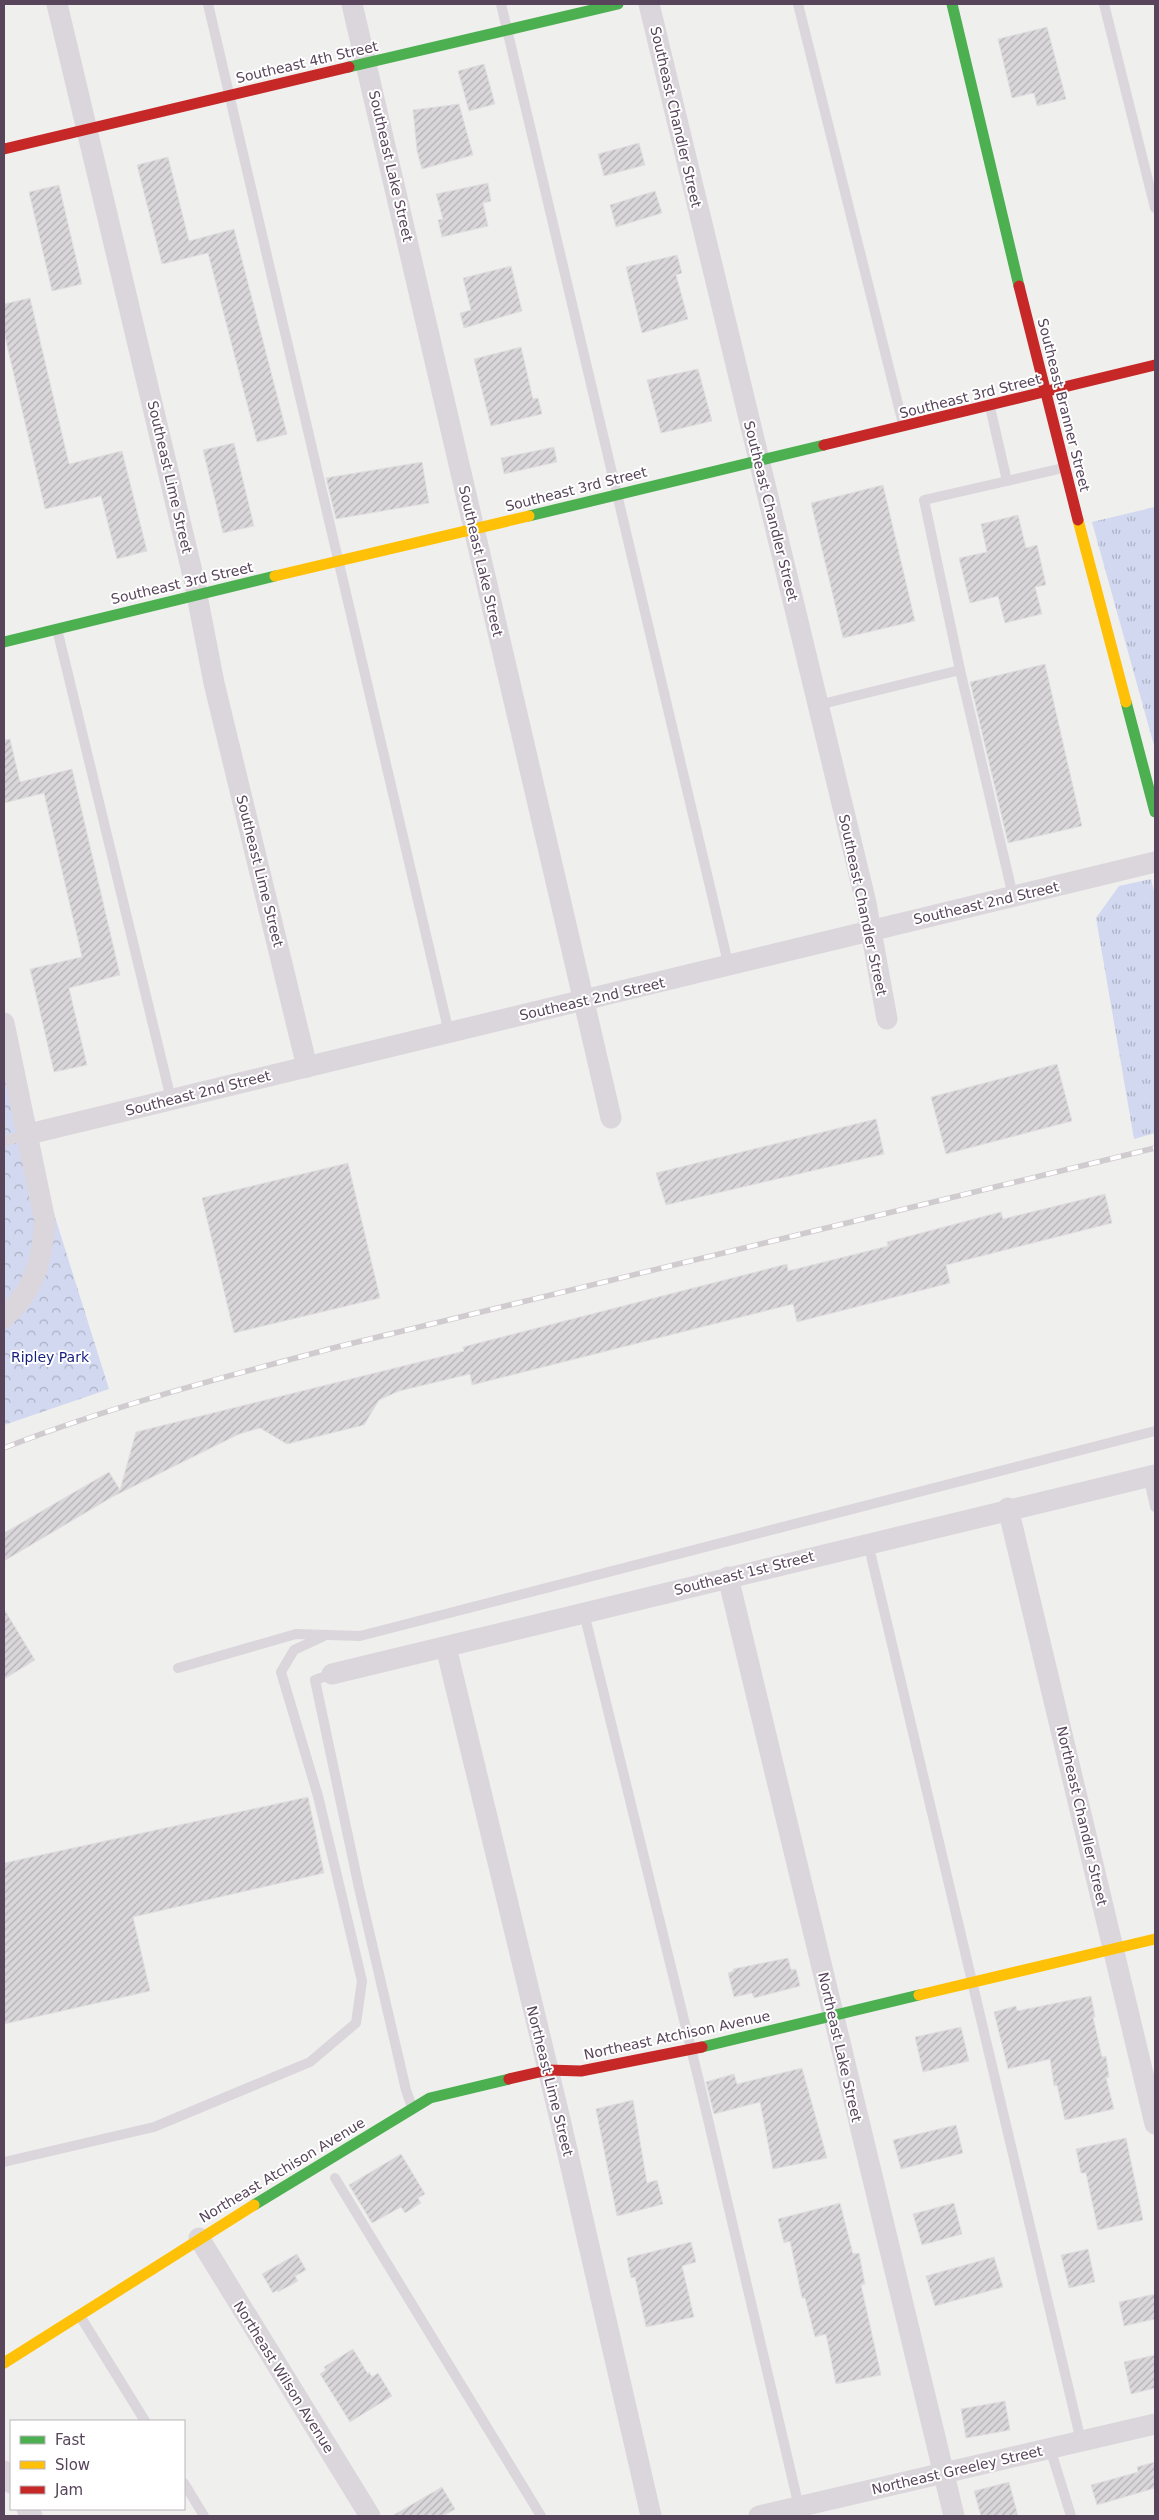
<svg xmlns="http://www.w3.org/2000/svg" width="1159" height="2520" font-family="'DejaVu Sans',sans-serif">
<defs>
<pattern id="grass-tufts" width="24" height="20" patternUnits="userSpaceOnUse" patternTransform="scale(1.25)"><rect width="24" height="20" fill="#d1d8ef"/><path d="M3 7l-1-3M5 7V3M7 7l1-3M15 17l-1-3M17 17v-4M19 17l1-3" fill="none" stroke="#acb1c5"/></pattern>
<pattern id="park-crowns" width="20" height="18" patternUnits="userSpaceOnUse" patternTransform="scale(1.25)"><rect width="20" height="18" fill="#d1d8ef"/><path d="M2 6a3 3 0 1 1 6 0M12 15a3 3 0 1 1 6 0" fill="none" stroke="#acb1c5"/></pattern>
<pattern id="building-hatch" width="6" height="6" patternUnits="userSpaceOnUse" patternTransform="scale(1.25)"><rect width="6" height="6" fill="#dad7da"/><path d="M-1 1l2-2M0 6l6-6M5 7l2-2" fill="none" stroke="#b4b0b4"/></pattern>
</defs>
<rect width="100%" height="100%" fill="#efefee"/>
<g fill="url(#grass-tufts)">
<path d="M1155 507V749L1092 522Z"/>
<path d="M1151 879 1155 896V1133L1134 1139 1096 918 1119 886Z"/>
</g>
<path fill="url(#park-crowns)" d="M4 1030 29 1134 109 1389 4 1425Z"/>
<g fill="url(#building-hatch)" stroke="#e1e0e1">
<path d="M1047 27 1066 99 1037 106 1034 93 1012 98 998 39Z"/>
<path d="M484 64 495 104 469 111 458 71Z"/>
<path d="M459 104 473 155 422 169 417 151 413 110Z"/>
<path d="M639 143 645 165 604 176 598 154Z"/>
<path d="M168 157 189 241 234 229 287 434 257 442 208 253 162 264 137 165Z"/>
<path d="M488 183 491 201 483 203 488 226 442 237 438 220 443 219 436 194Z"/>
<path d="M59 185 82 284 52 291 29 192Z"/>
<path d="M655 191 662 213 616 227 610 205Z"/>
<path d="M677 255 682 273 676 275 688 319 642 333 626 267Z"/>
<path d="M511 266 522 311 464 328 460 313 471 310 463 278Z"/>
<path d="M30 298 69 464 122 451 147 551 117 559 101 496 45 509 4 332V304Z"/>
<path d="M521 347 533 399 538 398 542 414 491 426 474 359Z"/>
<path d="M698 369 712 421 661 433 647 380Z"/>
<path d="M234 443 254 526 223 533 203 450Z"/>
<path d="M554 447 557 462 504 474 501 458Z"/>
<path d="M422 462 429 503 336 519 326 478Z"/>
<path d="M883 485 915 621 843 638 811 503Z"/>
<path d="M1018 515 1026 548 1037 545 1046 585 1035 587 1042 614 1005 623 998 596 970 603 959 558 987 552 981 524Z"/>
<path d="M1045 664 1082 826 1008 843 970 682Z"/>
<path d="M10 739 20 782 72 769 120 975 69 988 87 1065 54 1072 30 969 82 957 44 793 4 803V740Z"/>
<path d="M1057 1064 1072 1121 946 1154 931 1097Z"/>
<path d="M876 1119 884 1154 666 1205 656 1173Z"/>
<path d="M348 1163 380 1298 234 1333 202 1198Z"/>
<path d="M1105 1194 1112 1223 946 1265 950 1283 797 1322 793 1304 472 1385 470 1374 399 1391 379 1400 364 1425 287 1444 260 1428 239 1434 112 1497 4 1561V1533L109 1472 120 1490 136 1432 464 1351 463 1347 787 1264 788 1271 888 1246 887 1242 1001 1212 1003 1219Z"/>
<path d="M4 1609 35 1660 4 1679Z"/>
<path d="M308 1797 324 1873 133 1917 150 1991 4 2024V1863Z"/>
<path d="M788 1958 791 1970 796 1969 800 1986 754 1998 752 1993 734 1997 728 1973 734 1971 733 1969Z"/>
<path d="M1091 1996 1095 2017H1093L1102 2057 1106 2056 1109 2077 1106 2078 1114 2109 1065 2120 1057 2085 1054 2086 1050 2059 1008 2069 994 2012 1016 2006 1017 2011Z"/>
<path d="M961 2027 969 2061 923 2072 915 2037Z"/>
<path d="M802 2068 827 2158 773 2169 760 2102 714 2114 706 2082 734 2074 737 2084Z"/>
<path d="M633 2100 647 2183 657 2180 663 2204 617 2216 596 2109Z"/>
<path d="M956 2125 963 2153 901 2169 893 2140Z"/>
<path d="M1126 2138 1143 2220 1098 2230 1086 2173H1081L1076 2149Z"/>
<path d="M401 2154 425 2194 418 2198 421 2203 405 2213 401 2207 372 2223 349 2185Z"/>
<path d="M840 2203 853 2254 859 2253 865 2284 861 2285 881 2375 836 2384 826 2334 815 2337 805 2298H802L790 2241 784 2243 778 2219Z"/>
<path d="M954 2203 962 2234 922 2245 913 2214Z"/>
<path d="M691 2242 696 2262 682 2266 694 2317 646 2327 635 2277 631 2278 627 2258Z"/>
<path d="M1088 2249 1095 2282 1069 2288 1061 2255Z"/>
<path d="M297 2254 306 2270 295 2276 298 2281 278 2292 277 2290 273 2293 262 2274Z"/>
<path d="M994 2257 1003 2287 935 2306 926 2276Z"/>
<path d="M1155 2294V2319L1124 2326 1119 2302Z"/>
<path d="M353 2349 368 2374 369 2372 372 2377 378 2373 392 2396 350 2422 320 2374 326 2370 324 2367Z"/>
<path d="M1155 2355V2388L1131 2394 1124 2362Z"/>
<path d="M1005 2401 1010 2430 966 2438 961 2409Z"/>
<path d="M1155 2462V2488L1097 2505 1091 2485 1138 2472 1137 2467Z"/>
<path d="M1009 2482 1018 2516H981L974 2491Z"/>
<path d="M442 2487 455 2509 443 2516H392Z"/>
</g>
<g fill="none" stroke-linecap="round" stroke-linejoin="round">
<g stroke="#dbd6db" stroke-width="10">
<path d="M208 4 449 1033"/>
<path d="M501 4 729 967"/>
<path d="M798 4 903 424"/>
<path d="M1104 4 1155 208"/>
<path d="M1007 481 1063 468"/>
<path d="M57 629 171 1099"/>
<path d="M960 670 1013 896"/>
<path d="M818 705 960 670 924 500 1007 481 990 407"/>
<path d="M4 1141 29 1134"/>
<path d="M1148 1475 1155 1507"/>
<path d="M868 1543 1081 2441"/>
<path d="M584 1613 699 2081 799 2507"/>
<path d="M178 1668 296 1634 360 1636 1155 1431"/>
<path d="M332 1674 315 1680 359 1888 406 2090 412 2107"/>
<path d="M4 2162 154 2127 310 2062 356 2023 362 1981 318 1796 281 1672 294 1650 324 1636"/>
<path d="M335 2178 541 2516"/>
<path d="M80 2316 145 2421"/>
<path d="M1050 2448 1071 2516"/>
<path d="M184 2483 204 2516"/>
</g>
<g stroke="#dbd6db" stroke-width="21">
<path d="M57 4 194 580 214 683 307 1067"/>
<path d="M352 4C440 375 523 747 611 1118"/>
<path d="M649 4 866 903 887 1019"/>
<path d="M4 1023 45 1221C42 1261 35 1289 4 1318"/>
<path d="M29 1134 1155 862"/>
<path d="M1008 1508 1155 2124"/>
<path d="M728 1577 954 2516"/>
<path d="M446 1647 559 2115 651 2516"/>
<path d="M332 1674 1155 1475"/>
<path d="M199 2238 370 2516"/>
<path d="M4 2471 11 2483"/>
<path d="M27 2509 32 2516"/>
<path d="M759 2516 1155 2424"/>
</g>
<g stroke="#4caf50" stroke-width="11">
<path d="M952 4 1019 286"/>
<path d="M349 67 618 4"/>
<path d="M529 516 824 445"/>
<path d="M4 642 275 576"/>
<path d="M1126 702 1155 812"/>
<path d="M702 2047 919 1995"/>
<path d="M254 2205 430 2098 509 2079"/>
</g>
<g stroke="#ffc107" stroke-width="11">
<path d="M1078 520 1126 702"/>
<path d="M275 576 529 516"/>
<path d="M919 1995 1155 1939"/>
<path d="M4 2363 254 2205"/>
</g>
<g stroke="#c62828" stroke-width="11">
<path d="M4 149 349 67"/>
<path d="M1019 286 1078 520"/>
<path d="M824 445 1155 365"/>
<path d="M509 2079 548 2070 581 2071 702 2047"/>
</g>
<defs>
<path id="rail" d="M4 1448C113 1405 228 1376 341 1346L1155 1148"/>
</defs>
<use href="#rail" stroke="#d0cbcf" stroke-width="5.5"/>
<use href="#rail" stroke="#fff" stroke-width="4" stroke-dasharray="11" stroke-linecap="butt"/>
</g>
<g text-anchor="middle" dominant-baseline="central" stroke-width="4" stroke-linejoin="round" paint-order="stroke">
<g font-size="14" fill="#58455b" stroke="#fff">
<text transform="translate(307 62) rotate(-13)">Southeast 4th Street</text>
<text transform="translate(676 117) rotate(77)">Southeast Chandler Street</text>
<text transform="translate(391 166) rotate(77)">Southeast Lake Street</text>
<text transform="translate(970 396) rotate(-14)">Southeast 3rd Street</text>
<text transform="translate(1064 405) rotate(76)">Southeast Branner Street</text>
<text transform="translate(170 477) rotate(77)">Southeast Lime Street</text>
<text transform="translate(576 489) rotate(-14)">Southeast 3rd Street</text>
<text transform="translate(771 511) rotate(76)">Southeast Chandler Street</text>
<text transform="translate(481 561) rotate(77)">Southeast Lake Street</text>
<text transform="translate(182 583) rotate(-13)">Southeast 3rd Street</text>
<text transform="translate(260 871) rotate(76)">Southeast Lime Street</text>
<text transform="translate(986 903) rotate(-13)">Southeast 2nd Street</text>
<text transform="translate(863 905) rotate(78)">Southeast Chandler Street</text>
<text transform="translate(592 999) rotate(-13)">Southeast 2nd Street</text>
<text transform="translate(198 1093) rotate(-14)">Southeast 2nd Street</text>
<text transform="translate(744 1573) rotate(-14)">Southeast 1st Street</text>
<text transform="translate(1082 1816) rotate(77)">Northeast Chandler Street</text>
<text transform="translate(677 2035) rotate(-12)">Northeast Atchison Avenue</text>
<text transform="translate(840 2047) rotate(77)">Northeast Lake Street</text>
<text transform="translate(550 2081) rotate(76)">Northeast Lime Street</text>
<text transform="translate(282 2170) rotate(-31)">Northeast Atchison Avenue</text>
<text transform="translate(284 2377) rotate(58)">Northeast Wilson Avenue</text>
<text transform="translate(957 2470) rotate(-13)">Northeast Greeley Street</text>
</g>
<g font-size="14" fill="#141e7e" stroke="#fff">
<text x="50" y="1357">Ripley Park</text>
</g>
</g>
<rect width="1159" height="2520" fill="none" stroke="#58455b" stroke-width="10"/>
<rect x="10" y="2420" width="175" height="90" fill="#ffffff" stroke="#bcb5bd"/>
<rect x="20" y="2436" width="25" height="8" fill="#4caf50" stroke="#bcb5bd"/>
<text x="55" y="2445" font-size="15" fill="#58455b">Fast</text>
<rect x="20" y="2461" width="25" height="8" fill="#ffc107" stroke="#bcb5bd"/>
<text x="55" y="2470" font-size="15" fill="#58455b">Slow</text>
<rect x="20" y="2486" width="25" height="8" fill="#c62828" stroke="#bcb5bd"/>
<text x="55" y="2495" font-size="15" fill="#58455b">Jam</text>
</svg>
